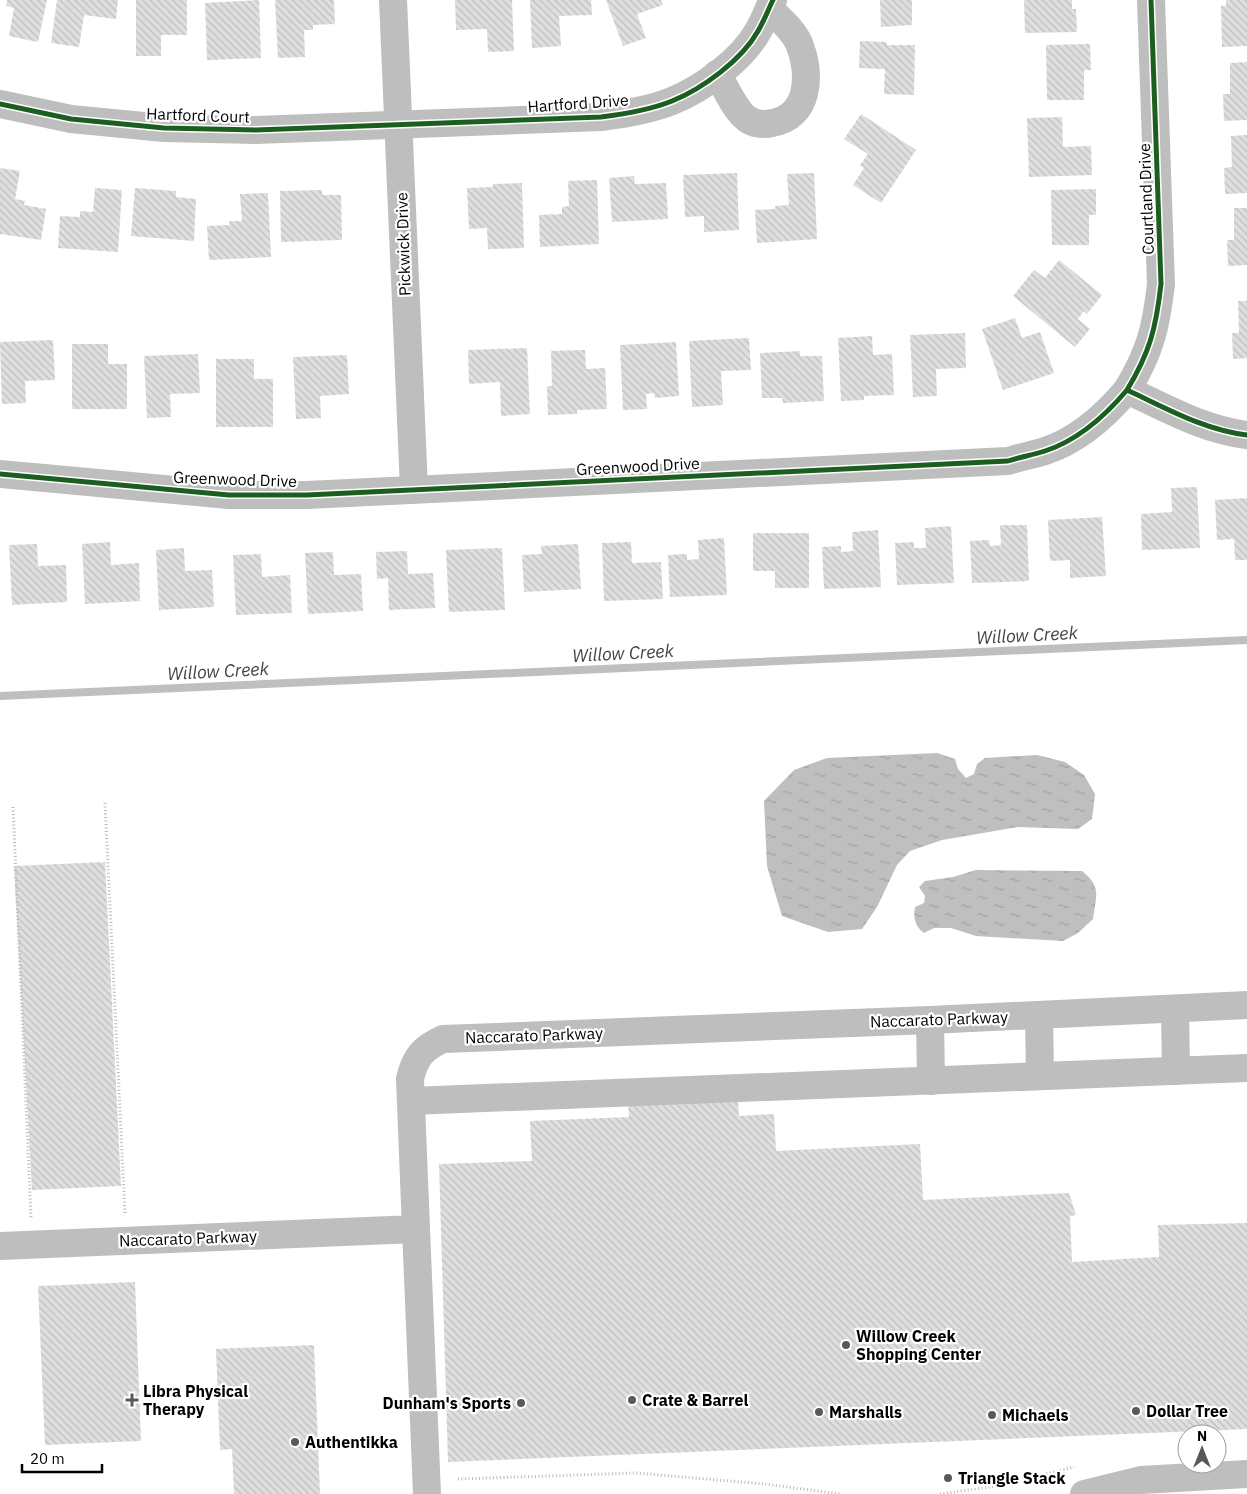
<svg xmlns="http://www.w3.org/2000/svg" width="1247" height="1494" font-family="'IBM Plex Sans',sans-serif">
<defs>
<pattern id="water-ripples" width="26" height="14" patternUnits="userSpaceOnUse" patternTransform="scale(1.25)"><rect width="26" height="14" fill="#bfbfbf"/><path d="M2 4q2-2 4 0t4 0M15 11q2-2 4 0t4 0" fill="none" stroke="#a2a2a2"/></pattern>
<pattern id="building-back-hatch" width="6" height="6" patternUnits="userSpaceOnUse" patternTransform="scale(1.25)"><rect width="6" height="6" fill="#dfdfdf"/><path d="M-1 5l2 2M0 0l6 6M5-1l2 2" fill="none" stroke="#bebebe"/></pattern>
</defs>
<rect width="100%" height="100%" fill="#fff"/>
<g fill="url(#water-ripples)">
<path d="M937 753 955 759 958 769 966 778 974 774 977 764 985 758 1037 755 1065 762 1084 775 1095 794 1092 819 1078 829 1018 827 942 840 910 851 897 865 877 907 862 929 828 932 782 916 767 866 764 801 794 770 827 758Z"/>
<path d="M976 870 1082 871C1102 887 1096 896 1093 919L1078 933 1063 941 976 936 951 928H934L924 933C915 926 913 918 915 907L924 903 925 896 919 887 925 881 953 877Z"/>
</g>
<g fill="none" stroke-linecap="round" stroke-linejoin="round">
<path stroke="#bfbfbf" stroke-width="8" d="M0 696 1247 640"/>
</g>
<g fill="url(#building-back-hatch)">
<path d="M7 0H47L38 42 9 36 14 8 6 6Z"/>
<path d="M57 0H118L116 19 84 15 79 47 51 43Z"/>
<path d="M136 0H187V35H161V56H136Z"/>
<path d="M259 0 261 58 207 60 205 3Z"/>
<path d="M275 0H334L335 24 313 25V30H304L305 57 278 58Z"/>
<path d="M455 0H512L514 51 488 52 487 29 456 30Z"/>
<path d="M530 0H591L592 15 559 16 561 46 532 48Z"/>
<path d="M606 0H661L663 5 637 14 646 38 623 46Z"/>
<path d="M880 0H912V25L881 27Z"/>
<path d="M1024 0H1072V9H1076L1077 32 1025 33Z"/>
<path d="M1226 0H1247V46L1222 47 1221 6H1226Z"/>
<path d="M860 41 887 42V45H915L914 95 884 94 885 69 859 68Z"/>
<path d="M1090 44 1091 70H1084V100H1047L1046 45Z"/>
<path d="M1247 62V120L1224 121 1223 94H1230V63Z"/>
<path d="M861 114 916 150 881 203 853 185 864 168 860 165 868 154 844 139Z"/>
<path d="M1062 117 1063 147 1091 146 1092 175 1029 177 1027 118Z"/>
<path d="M1247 135V193L1225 194 1224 168 1232 167 1231 136Z"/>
<path d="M0 168 20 171 15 199 25 201 24 205 46 209 41 240 0 234Z"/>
<path d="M737 173 739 230 704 232V216L685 217 683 175Z"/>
<path d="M814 173 817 239 757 243 755 210 775 209V206L789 205 787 174Z"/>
<path d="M634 176 635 184 666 183 668 219 612 222 609 178Z"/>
<path d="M597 180 599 244 540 247 539 215 562 214V207L569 206 568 181Z"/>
<path d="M522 183 524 248 488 249 487 228 469 229 467 188 493 187V184Z"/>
<path d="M95 188 122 190 118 252 58 248 60 216 80 217V211L93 212Z"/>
<path d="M135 188 176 191V197L196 199 194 241 131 236Z"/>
<path d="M1096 189V215H1089V245H1052L1051 190Z"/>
<path d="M322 190V195H341L342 240 281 242 280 191Z"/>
<path d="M268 193 271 257 209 260 207 226 230 225 229 221H242L240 194Z"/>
<path d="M1234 208H1247V265L1228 266 1227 240H1234Z"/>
<path d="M1059 260 1102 295 1087 314 1084 311 1078 319 1090 329 1075 347 1013 296 1034 270 1045 278Z"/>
<path d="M1238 301H1247V358L1233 359 1232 333H1239Z"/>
<path d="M1015 318 1022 338 1040 332 1054 373 1003 390 982 329Z"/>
<path d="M965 333 966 368 936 369 937 396 913 397 910 335Z"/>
<path d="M872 336 873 355 892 354 894 395 864 396V400L841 401 838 338Z"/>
<path d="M749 338 751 370 721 371 723 405 692 407 689 341Z"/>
<path d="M53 340 55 380 25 381 26 403 2 404 0 342Z"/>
<path d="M676 342 679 396 655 398 654 393 646 394 647 409 623 410 620 345Z"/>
<path d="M72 344H108V364H127V409H72Z"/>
<path d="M527 348 530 414 501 416 500 382 469 384 468 350Z"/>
<path d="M585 350 586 369 605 368 607 409 577 410V414L548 415 547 386H552L551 351Z"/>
<path d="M800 351V356H822L824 401 783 403 782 398H762L760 353Z"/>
<path d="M198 354 200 393 170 394 171 417 147 418 144 356Z"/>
<path d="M347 355 349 394 320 396 321 418 296 419 293 357Z"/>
<path d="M216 359H254V379H273V427H216Z"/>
<path d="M1197 487 1200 548 1142 550 1141 514 1172 512 1171 488Z"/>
<path d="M1247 498V560H1235L1234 539 1217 540 1215 500Z"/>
<path d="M1102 517 1106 576 1070 578V560L1050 561 1048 520Z"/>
<path d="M1000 525H1027L1029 581 972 583 970 541 989 540 990 546 1001 545Z"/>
<path d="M951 526 954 583 897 585 895 543 914 542V548H926L925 528Z"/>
<path d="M878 530 881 587 824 589 822 547 841 546V552L853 551 852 532Z"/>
<path d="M753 533H809V588H775V571H753Z"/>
<path d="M724 538 727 595 670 597 668 555 687 554V560L699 559 698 540Z"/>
<path d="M110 542 111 565 139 563 140 601 85 604 82 544Z"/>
<path d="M631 542 632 563 661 562 663 599 604 601 602 543Z"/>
<path d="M37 544 38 566 66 565 67 602 12 605 9 545Z"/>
<path d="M578 544 581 589 524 592 522 555 542 554 541 546Z"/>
<path d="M184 548 185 571 212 570 214 607 159 610 156 550Z"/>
<path d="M502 548 505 610 449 612 446 550Z"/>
<path d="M407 551 408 574 433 573 435 608 389 610 388 578 377 579 376 552Z"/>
<path d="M333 552 334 575 361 574 363 611 308 614 305 553Z"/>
<path d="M261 554 262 577 290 575 292 613 236 615 233 555Z"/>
<path d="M105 862 121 1186 32 1190 14 866Z"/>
<path d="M738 1099 739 1116 774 1114 776 1151 920 1144 923 1200 1069 1193 1076 1215 1070 1216 1072 1262 1159 1257 1158 1225 1247 1223V1429L448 1462 439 1164 532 1161 530 1121 629 1117 628 1102Z"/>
<path d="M135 1282 141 1441 45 1445 38 1286Z"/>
<path d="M314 1345 320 1494H234L232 1449 220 1450 216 1349Z"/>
</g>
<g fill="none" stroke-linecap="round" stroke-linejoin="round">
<g stroke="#b9b9b9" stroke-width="3" stroke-dasharray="1 2.5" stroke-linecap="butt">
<path d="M105 803 125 1214"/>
<path d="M13 807 31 1218"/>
<path d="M458 1479 636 1473 765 1484 840 1494"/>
<path d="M940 1494 997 1486 1074 1467"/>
</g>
<g stroke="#bebebe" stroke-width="28">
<path d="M393 0 414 489"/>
<path d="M717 74C725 86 735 110 746 118 753 124 763 125 772 123 809 117 811 76 800 46 795 31 780 20 769 8"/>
<path d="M0 104 71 119 164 128 256 130 601 117C625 114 650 110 672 101 702 89 742 60 758 31 764 21 768 10 773 0"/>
<path d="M1127 390C1150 352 1156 328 1161 284L1151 0"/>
<path d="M0 474 229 495H307L1008 461C1020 457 1033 455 1045 451 1079 440 1105 416 1127 390 1166 408 1204 430 1247 435"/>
<path d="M1175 1009 1176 1071"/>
<path d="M1039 1015 1040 1076"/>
<path d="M930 1020 931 1081"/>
<path d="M411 1101 1247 1068"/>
<path d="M416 1229 427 1494"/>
<path d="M0 1246 416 1229 410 1079C415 1057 423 1048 443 1039L930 1020 1247 1005"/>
<path d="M1084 1494 1141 1480 1247 1474"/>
</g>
<defs>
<g id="cycleway">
<path d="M0 104 71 119 164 128 256 130 601 117C625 114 650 110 672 101 702 89 742 60 758 31 764 21 768 10 773 0"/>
<path d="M1127 390C1150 352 1156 328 1161 284L1151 0"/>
<path d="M0 474 229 495H307L1008 461C1020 457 1033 455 1045 451 1079 440 1105 416 1127 390 1166 408 1204 430 1247 435"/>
</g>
</defs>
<use href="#cycleway" stroke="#fff" stroke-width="8"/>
<use href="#cycleway" stroke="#1b5e20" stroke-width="5"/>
</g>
<g fill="#595959" stroke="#fff" stroke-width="2">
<circle cx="846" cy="1345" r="5"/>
<path d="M129.5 1392.5h5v5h5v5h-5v5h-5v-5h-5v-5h5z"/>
<circle cx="632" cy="1400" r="5"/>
<circle cx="521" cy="1403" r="5"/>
<circle cx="1136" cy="1411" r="5"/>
<circle cx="819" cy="1412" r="5"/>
<circle cx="992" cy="1415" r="5"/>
<circle cx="295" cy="1442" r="5"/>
<circle cx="948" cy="1478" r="5"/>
</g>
<g text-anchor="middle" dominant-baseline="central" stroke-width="4.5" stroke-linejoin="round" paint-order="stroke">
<g font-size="16" fill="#000" stroke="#fff">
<text transform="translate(578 103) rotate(-4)">Hartford Drive</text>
<text transform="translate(198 115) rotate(2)">Hartford Court</text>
<text transform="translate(1146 199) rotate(-92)">Courtland Drive</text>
<text transform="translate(403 244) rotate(-92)">Pickwick Drive</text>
<text transform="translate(638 466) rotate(-3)">Greenwood Drive</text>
<text transform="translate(235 479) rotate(2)">Greenwood Drive</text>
<text transform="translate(939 1019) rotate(-2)">Naccarato Parkway</text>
<text transform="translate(534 1035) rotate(-2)">Naccarato Parkway</text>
<text transform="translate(188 1238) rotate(-2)">Naccarato Parkway</text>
</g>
<g font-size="16" font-weight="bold" fill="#000" stroke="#fff" text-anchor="start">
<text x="856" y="1336">Willow Creek<tspan x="856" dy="18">Shopping Center</tspan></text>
<text x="143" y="1391">Libra Physical<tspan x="143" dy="18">Therapy</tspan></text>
<text x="642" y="1400">Crate &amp; Barrel</text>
<text x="511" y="1403" text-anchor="end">Dunham's Sports</text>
<text x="1146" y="1411">Dollar Tree</text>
<text x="829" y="1412">Marshalls</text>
<text x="1002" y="1415">Michaels</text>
<text x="305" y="1442">Authentikka</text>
<text x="958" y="1478">Triangle Stack</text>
</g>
<g font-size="18" font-style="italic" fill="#444" stroke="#fff">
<text transform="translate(1027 635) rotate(-3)">Willow Creek</text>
<text transform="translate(623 653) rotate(-3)">Willow Creek</text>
<text transform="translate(218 671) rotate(-3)">Willow Creek</text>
</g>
</g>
<g transform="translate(1202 1449)"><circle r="24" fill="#ffffff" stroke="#999999"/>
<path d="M0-4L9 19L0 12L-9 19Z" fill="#595959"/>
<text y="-8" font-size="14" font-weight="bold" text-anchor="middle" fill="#000000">N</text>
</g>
<path d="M22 1464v8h80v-8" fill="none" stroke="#000000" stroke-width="2.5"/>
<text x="30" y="1464" font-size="15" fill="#000000" stroke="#ffffff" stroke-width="4" paint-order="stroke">20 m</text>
</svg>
